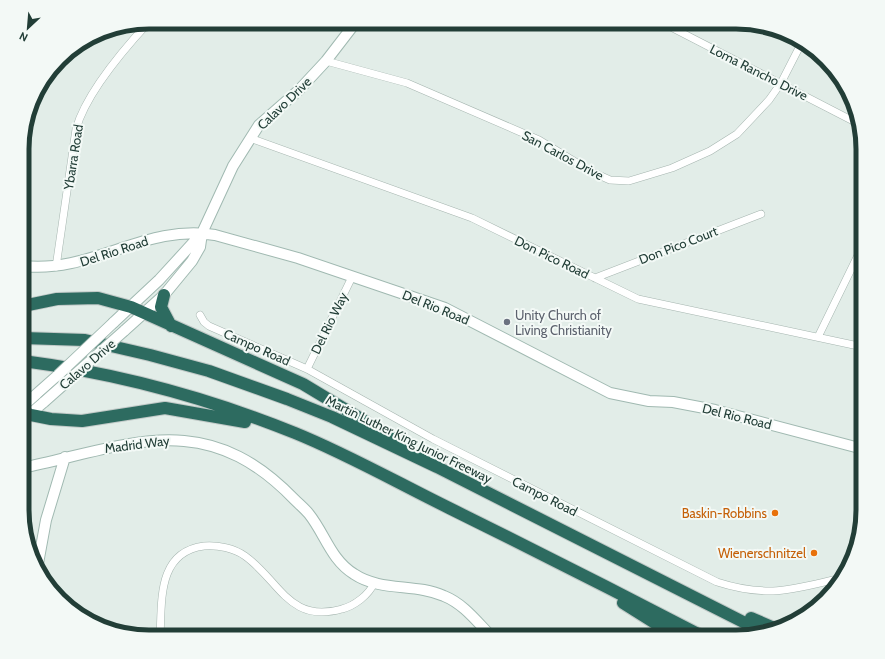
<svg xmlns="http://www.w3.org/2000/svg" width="885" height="659" viewBox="0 0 885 659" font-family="Cabin,sans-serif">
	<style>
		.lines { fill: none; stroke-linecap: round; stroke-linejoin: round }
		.street-casing { stroke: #a5b5af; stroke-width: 8 }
		.secondary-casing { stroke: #a0b9b1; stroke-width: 12 }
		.highway-casing { stroke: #c1c9c7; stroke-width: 14 }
		.street { stroke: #fff; stroke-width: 7 }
		.secondary { stroke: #fff; stroke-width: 10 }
		.highway { stroke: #2d6b60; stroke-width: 12 }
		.secondary-bridge-casing { stroke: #a0b9b1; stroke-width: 12; stroke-linecap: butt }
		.secondary-bridge { stroke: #fff; stroke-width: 10 }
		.worship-dot { fill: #6b7280; stroke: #f3f9f6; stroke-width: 1.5 }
		.food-dot { fill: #e8710a; stroke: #f3f9f6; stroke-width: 1.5 }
		.labels { text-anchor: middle; stroke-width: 4; stroke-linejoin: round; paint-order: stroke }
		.street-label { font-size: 13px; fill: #223e37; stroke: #f3f9f6 }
		.worship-label { font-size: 13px; fill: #5b616d; stroke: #f3f9f6; text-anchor: start }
		.food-label { font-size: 13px; fill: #c56008; stroke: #f3f9f6; text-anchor: end }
		.rim { fill: none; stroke: #223e37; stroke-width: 5 }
	</style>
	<rect width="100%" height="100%" fill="#e2ede8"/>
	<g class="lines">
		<defs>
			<path id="street" d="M661,22L857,123
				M326,61L407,83L539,140L592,172L610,180L629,181L672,168L710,151L737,134L769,100L781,83L802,42
				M250,138L472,218L638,299L863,347
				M56,267L76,129C86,94 124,49 149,22
				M595,278L761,214
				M200,315L204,322L209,326L307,369L433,439L717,582C767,598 793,590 841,578
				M818,337L863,245
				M307,369L352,277
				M160,637C162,601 157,552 204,546C218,545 234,548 245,556C280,581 289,624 342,609C354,606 369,595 374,583"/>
			<path id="secondary" d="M23,266C92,274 146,223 215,235L298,258L445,308L610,393L649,401L673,402L715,410L863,449
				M113,323L159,280L202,233
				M124,331L164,295L192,261L200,247L202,233L233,166L259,125L299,90L326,61L356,22
				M23,406L58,375
				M23,420L44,402
				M22,468C130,445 205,407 294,499C299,504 305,509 309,514C325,534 331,560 354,574C381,592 415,583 444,596C464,604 477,622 492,637
				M859,532L863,494
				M37,569L46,520L65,457"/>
			<path id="highway" d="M164,295L161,307L171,326
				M23,306L57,299L98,298L131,307L303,384L401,443
				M23,338L85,340L150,355L209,371L287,399L332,417L437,467L761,631
				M23,361C116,373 208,398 295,433C347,454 398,483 449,508C534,550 619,593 704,637
				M23,411L31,415L51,419L82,421L165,408L245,422
				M623,603L677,637
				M751,618L774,628"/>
		</defs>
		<use href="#street" class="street-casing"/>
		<use href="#secondary" class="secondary-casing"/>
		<use href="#highway" class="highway-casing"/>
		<use href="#street" class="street"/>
		<use href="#secondary" class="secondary"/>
		<use href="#highway" class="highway"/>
		<defs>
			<path id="secondary-bridge" d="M58,375L113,323
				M44,402L124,331"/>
		</defs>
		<use href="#secondary-bridge" class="secondary-bridge-casing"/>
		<use href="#secondary-bridge" class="secondary-bridge"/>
	</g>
	<circle class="worship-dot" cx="507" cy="322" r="4"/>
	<g class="food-dot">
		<circle cx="775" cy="513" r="4"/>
		<circle cx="814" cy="553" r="4"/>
	</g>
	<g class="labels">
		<g class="street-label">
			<text transform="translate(759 72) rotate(27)" y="5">Loma Rancho Drive</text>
			<text transform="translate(284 103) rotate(-44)" y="5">Calavo Drive</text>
			<text transform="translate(563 155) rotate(28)" y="5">San Carlos Drive</text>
			<text transform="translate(73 157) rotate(-81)" y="5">Ybarra Road</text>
			<text transform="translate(678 245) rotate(-21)" y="5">Don Pico Court</text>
			<text transform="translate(114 251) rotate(-18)" y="5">Del Rio Road</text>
			<text transform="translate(552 257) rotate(26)" y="5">Don Pico Road</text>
			<text transform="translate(436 307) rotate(22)" y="5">Del Rio Road</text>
			<text transform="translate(329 323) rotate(-64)" y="5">Del Rio Way</text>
			<text transform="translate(257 347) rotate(24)" y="5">Campo Road</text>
			<text transform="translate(87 364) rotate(-41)" y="5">Calavo Drive</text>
			<text transform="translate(737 416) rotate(14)" y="5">Del Rio Road</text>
			<text transform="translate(409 439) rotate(26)" y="5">Martin Luther King Junior Freeway</text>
			<text transform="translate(137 444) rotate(-7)" y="5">Madrid Way</text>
			<text transform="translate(545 496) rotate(27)" y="5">Campo Road</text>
		</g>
		<g class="worship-label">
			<text x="515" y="320">Unity Church of<tspan x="515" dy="15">Living Christianity</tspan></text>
		</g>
		<g class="food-label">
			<text x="767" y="518">Baskin-Robbins</text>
			<text x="806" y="558">Wienerschnitzel</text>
		</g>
	</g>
	<path d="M0 0H885V659H0ZM149 29H736A120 120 0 0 1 856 149V510A120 120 0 0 1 736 630H149A120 120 0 0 1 29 510V149A120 120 0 0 1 149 29Z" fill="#f3f9f6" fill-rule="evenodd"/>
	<path class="rim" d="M149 29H736A120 120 0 0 1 856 149V510A120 120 0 0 1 736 630H149A120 120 0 0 1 29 510V149A120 120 0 0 1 149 29Z"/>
	<g transform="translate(28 28) rotate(206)" stroke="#f3f9f6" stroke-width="3" paint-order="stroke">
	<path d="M0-3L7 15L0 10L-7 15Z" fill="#223e37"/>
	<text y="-6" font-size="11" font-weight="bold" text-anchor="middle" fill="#223e37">N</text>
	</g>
</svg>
